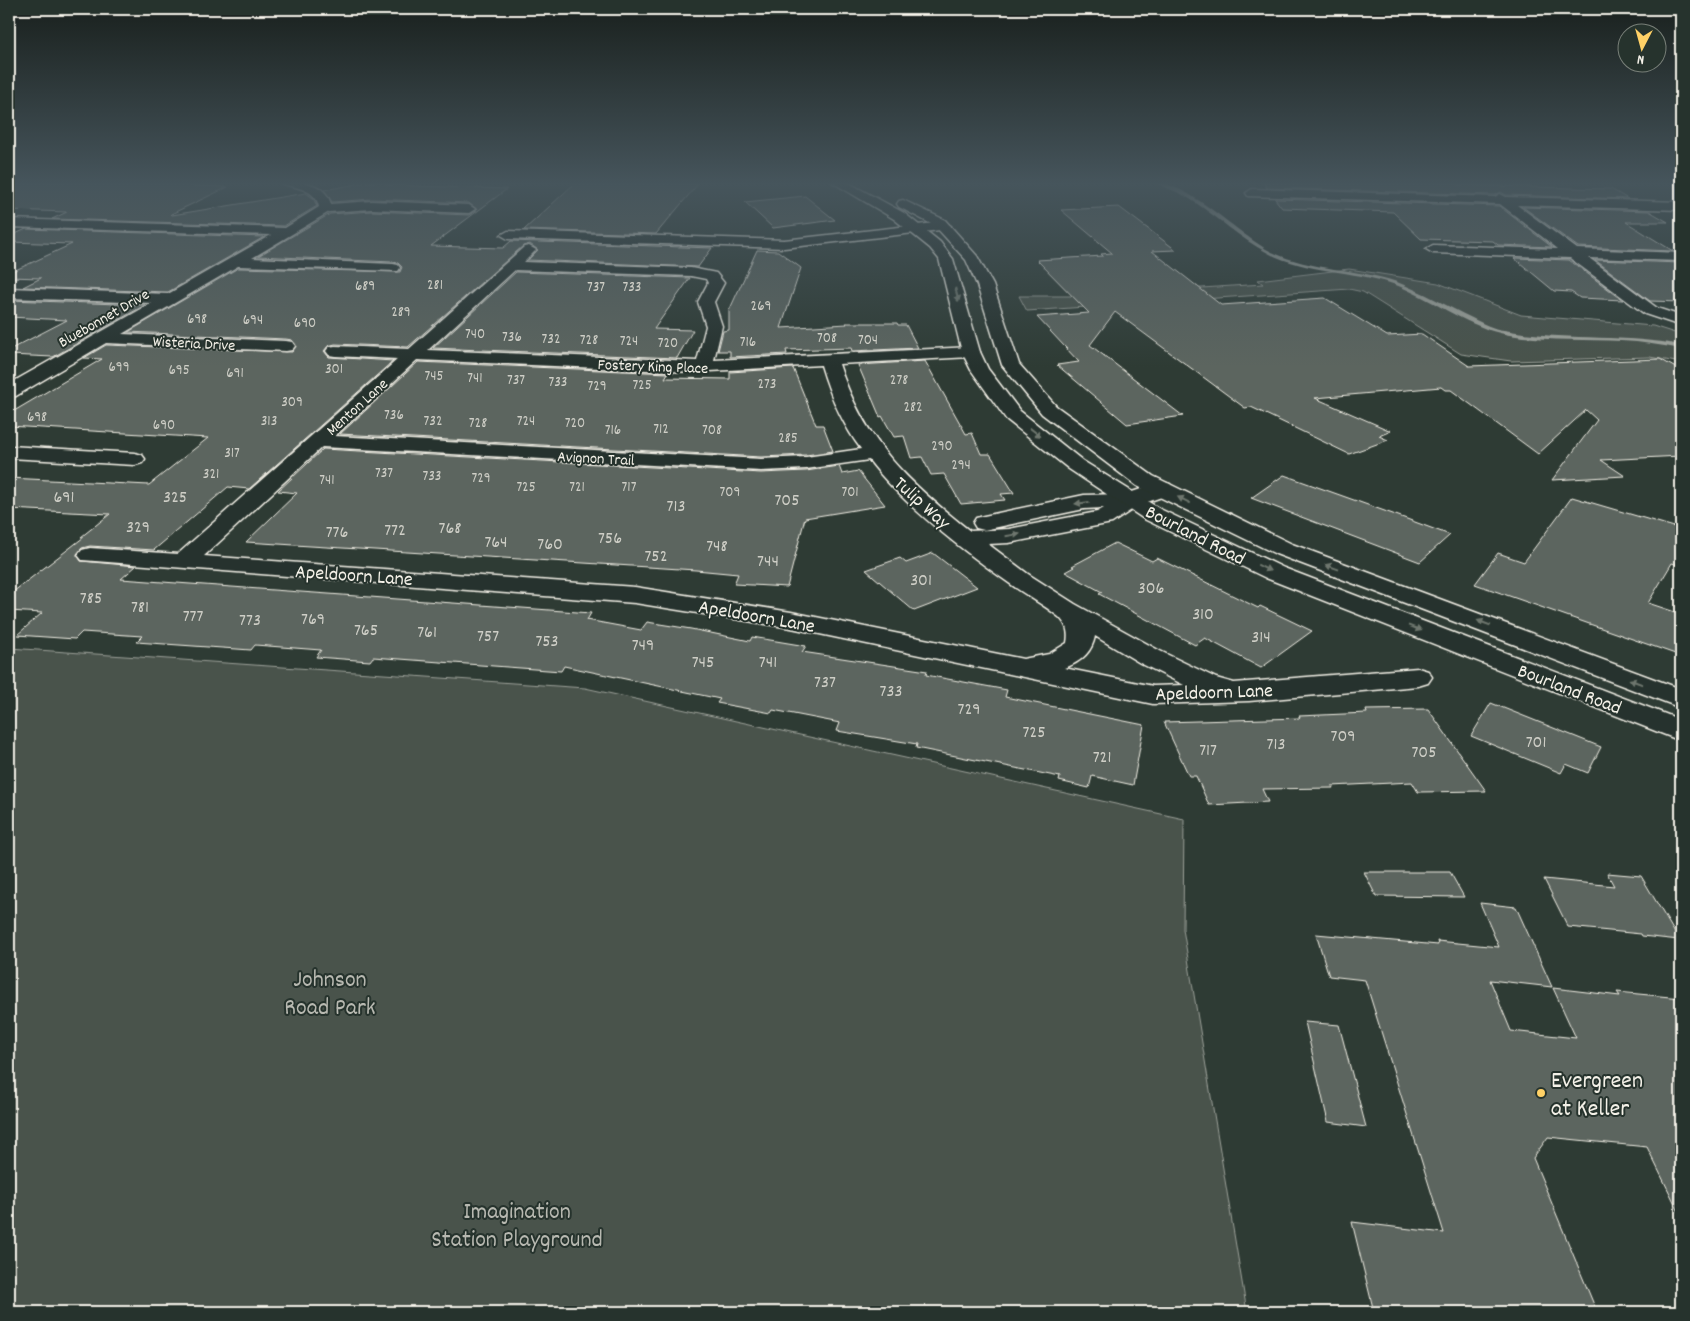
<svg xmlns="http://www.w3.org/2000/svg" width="1690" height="1321" viewBox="0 0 1690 1321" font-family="Dekko,sans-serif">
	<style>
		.green { fill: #48524c; stroke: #9ea29a }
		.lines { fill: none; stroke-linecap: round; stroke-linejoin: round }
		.stream { fill: #a4a8a0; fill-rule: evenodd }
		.building { fill: #5c655e; stroke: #f4f1e8 }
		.street-casing { stroke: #f4f1e8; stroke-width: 3 }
		.secondary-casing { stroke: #f4f1e8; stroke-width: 3 }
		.street { fill: #26332d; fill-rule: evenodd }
		.secondary { fill: #26332d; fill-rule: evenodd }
		.oneway { fill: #6e766e }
		.poi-dot { fill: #ffd166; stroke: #26332d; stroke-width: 2 }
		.labels { text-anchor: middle; stroke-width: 4; stroke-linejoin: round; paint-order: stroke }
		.far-number-label { font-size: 15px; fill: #cecec6 }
		.far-street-label { font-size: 16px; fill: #f4f1e8; stroke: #26332d }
		.number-label { font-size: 18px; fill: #cecec6 }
		.street-label { font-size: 20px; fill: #f4f1e8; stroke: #26332d }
		.near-park-label { font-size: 24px; fill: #b8b9b1; stroke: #26332d }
		.near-poi-label { font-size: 24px; fill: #f4f1e8; stroke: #26332d; text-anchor: start }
	</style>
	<rect width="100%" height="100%" fill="#2e3b34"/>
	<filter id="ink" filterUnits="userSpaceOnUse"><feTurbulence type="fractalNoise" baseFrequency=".02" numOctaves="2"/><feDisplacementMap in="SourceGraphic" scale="10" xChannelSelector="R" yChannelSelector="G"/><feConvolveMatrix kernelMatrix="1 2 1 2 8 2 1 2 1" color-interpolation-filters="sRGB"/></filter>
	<g filter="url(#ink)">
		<path class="green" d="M1349,269L1438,283L1521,315L1653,326L1681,335V363L1650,357L1511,361L1461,354L1363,292L1349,289L1027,311L1019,296H1079L1263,284L1258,280Z
			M9,648L585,688L1184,819L1183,929L1247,1312H9Z"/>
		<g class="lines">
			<path class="stream" d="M1152,182C1190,182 1238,235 1272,252C1312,271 1356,268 1397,282C1423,292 1447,306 1472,318C1482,323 1493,329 1504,330C1562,341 1622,334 1681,345V349C1661,345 1642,342 1621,341C1581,339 1539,342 1500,333C1465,325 1429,297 1393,284C1352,270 1307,273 1268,253C1240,239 1217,216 1190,199C1178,191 1165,188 1152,182Z"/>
		</g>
		<path class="building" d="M9,182H198L190,186L228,187L171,214L172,215L306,193L313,198L317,206L284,226L52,219L67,212L9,210Z
			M368,182H383L388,185L507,189L431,246L503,248L511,241L712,248L698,267L528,260L538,250L530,244L523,246L408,347L335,344L328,346L324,351L329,357L393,361L249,489L228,487L154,550L90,546L82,548L77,554L81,561L136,566L121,579L591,613L587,620L641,630L647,622L691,629L750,641L752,637L806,646L802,652L927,671L926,675L1007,690L1005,697L1144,725L1133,785L1092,776L1089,788L1059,781L1060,777L916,748L917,744L837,731L840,723L773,710L771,713L717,703L720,699L564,666L561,671L373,657L370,661L316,657L321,650L255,645L251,650L136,642L142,636L82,632L75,639L17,635L42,613L9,611V595L84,537H81L110,514L9,509V478L149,485L208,438L9,426V414L102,359L84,358L106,345L292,352L296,345L292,340L286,339L128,332L238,268L400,272L402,267L398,263L393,262L258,256L330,214L372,211L469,215L477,210L469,203L372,199L332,202L324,190Z
			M576,182H641L698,184L656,234L524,230Z
			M1263,182H1438L1455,183L1458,185L1611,189L1628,199L1506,195L1501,192L1495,195L1267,188Z
			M805,196L835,220L773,228L745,202Z
			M1275,199L1499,206L1552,247L1498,245L1493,241L1421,239L1393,212L1282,208Z
			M1119,207L1176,250L1152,251L1221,305L1325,298L1387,336L1422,334L1469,366L1660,359L1681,371V456L1601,460L1625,476L1552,480L1597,420L1586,410L1538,454L1451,390H1445L1441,387L1315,398L1391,431L1379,436L1388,440L1349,454L1251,407L1245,408L1115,312L1090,345L1183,416L1127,424L1057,365L1079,362L1037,317L1089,313L1037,260L1103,256L1101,254L1112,253L1061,210Z
			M1523,207L1649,211L1668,222H1626L1673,251L1578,247Z
			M26,229L264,237L168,292L23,287L41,278L9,277V273L72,244L9,242V237Z
			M757,250L778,251L801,268L781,328L847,324L846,323H897L898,325H906L918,348L852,351L851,348L786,350L787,354L730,357V351H718L723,331L729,330V311Z
			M1514,258L1569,260L1623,300L1580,298L1571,292L1554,291Z
			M1595,260L1681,263V302L1650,301Z
			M516,272L690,278L654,329L693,330L677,358L433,348Z
			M9,300L145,305L53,357L9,355V350L67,320L9,317Z
			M925,361L966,434L972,433L981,454H990L1014,493L1001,494L1005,500L961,504L944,474L931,475L922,457L911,458L904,436L894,437L882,416L880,417L858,365Z
			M418,362L668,373L665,378L730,379V372L793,368L816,425H823L833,451L806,455L761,457L340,434Z
			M323,449L761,473L806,471L839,466L842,474L858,471L885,505L805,518L787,587L734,584L738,574L696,570L246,542L297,493L278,491Z
			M1284,475L1404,518L1450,535L1420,562L1251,498Z
			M1572,497L1681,529V566L1672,563L1648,603L1681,614V656L1475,584L1498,553L1524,562Z
			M1115,543L1152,561L1157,558L1258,608L1260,606L1312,631L1261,668L1205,638L1195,645L1099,594L1102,592L1065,572L1074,567L1072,566Z
			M933,553L977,587L914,611L866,570L900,558L906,563Z
			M1491,703L1601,747L1588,773L1566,764L1561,773L1471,736Z
			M1428,709L1486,791L1418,792L1412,782L1332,786L1333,788L1262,789L1268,802L1209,805L1196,776H1189L1164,722L1300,718L1299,716L1367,713L1366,710Z
			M1364,872H1450L1464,897L1376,896Z
			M1607,873L1641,876L1679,940L1642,936L1641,934L1568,927L1544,879L1614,886Z
			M1480,903L1516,907L1552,987L1490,980L1511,1031L1576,1038L1553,988L1620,996L1617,992L1681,998V1216L1647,1147L1548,1137L1533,1158L1597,1312H1374L1352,1222L1444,1233L1365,980L1329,976L1316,934L1438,945L1437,941L1499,947Z
			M1305,1022L1339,1025L1366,1127L1328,1122Z"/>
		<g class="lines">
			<defs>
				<path id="street" d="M281,182C301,182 324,181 331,204L372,201L469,205L475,209L469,213L372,209L329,212L252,258L393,264L398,265L400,268L398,271L238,266L122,334L286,341L292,342L295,346L292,350L286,351L106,343L16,396L9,398V384L152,303L9,298V288L168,294L271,235L9,227V219L285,228L319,207C316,189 297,188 283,184Z
					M1252,189L1495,197L1500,194L1506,197L1681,202V210L1517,205L1577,249L1681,253V261L1589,258L1657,308L1681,316V326L1645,314L1570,258L1433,253L1426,249L1433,245L1558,249L1500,204L1248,196L1246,193Z
					M944,222L951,226L949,229L784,248L508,239L501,235L508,231L784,240Z
					M529,246L536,250L524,262L691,268L716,273L724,283L714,302L722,326L714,360L971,347L977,348L980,352L977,356L971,357L839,364C864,442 908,482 970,531L1009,529L1097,512L1104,508L1084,509L984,530L976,528L973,523L976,518L984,516L1084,495L1126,494L1162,482L1170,484L1173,489L1170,494L1139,505L1112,523L1009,543L988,544L1028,574L1075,604L1160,651L1216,678L1234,683L1418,668L1428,671L1432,677L1428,683L1418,686L1249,701L1153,704L791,628L635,603L82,560L78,555L82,550L90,548L178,554L398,359L335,356L329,355L326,351L329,347L335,346L409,349L524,247ZM515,270L691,276L706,279L708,283L698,302L706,326L697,361L428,350ZM417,360L692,372L821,365C830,395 842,424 861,449L806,457L761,459L335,436ZM322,447L761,471L806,469L869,460C903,505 962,550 1009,583C1025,595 1043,604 1059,617C1067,625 1069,632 1067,643L1049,654L1023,659L791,612L635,587L204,556ZM1095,636L1140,663L1184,685L1153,686L1064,668C1079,663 1092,653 1095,636Z
					M9,446L135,453L142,455L145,459L142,463L135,465L9,458Z"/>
				<path id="secondary" d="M832,182H847L904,213L940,242L953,259L980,352L988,369L1020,411L1083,461L1160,509L1284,568L1681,720V741L1266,578L1144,519L1069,469L1006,419L971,370L962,352L939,259L930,248L894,219Z
					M903,200L945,220L977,256L993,285L1019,364L1056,406L1153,476L1292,544L1681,689V708L1276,554L1137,486L1042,414L1002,365L977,285L966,260L935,226L899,207L897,204L899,201Z"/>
			</defs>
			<use href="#street" class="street-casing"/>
			<use href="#secondary" class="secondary-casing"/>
			<use href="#street" class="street"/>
			<use href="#secondary" class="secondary"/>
		</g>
		<defs><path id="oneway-solid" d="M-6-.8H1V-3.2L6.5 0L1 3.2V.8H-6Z" transform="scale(1.25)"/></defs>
		<g class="oneway">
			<use href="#oneway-solid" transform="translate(957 295) rotate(76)"/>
			<use href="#oneway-solid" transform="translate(1035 432) rotate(38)"/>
			<use href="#oneway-solid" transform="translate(1184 500) rotate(-154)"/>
			<use href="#oneway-solid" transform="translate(1082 503) rotate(173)"/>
			<use href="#oneway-solid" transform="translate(1013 535) rotate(-9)"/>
			<use href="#oneway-solid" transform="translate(1332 567) rotate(-160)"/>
			<use href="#oneway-solid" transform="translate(1264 568) rotate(26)"/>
			<use href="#oneway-solid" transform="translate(1484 623) rotate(-159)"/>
			<use href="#oneway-solid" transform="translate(1415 628) rotate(21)"/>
			<use href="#oneway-solid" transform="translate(1636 682) rotate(-159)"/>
		</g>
	</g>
	<linearGradient id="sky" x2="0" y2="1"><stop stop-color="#19201d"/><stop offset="0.5" stop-color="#46555c"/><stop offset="1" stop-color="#46555c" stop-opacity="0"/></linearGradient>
	<rect width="1690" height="367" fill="url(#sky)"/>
	<circle class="poi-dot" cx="1541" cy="1093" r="5"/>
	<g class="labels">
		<g class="far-number-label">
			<text x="435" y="289">281</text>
			<text x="365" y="290">689</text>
			<text x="596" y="291">737</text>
			<text x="632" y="291">733</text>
			<text x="761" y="310">269</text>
			<text x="401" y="316">289</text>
			<text x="197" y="323">698</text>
			<text x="253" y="324">694</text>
			<text x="305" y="327">690</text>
			<text x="475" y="338">740</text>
			<text x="512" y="341">736</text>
			<text x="827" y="342">708</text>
			<text x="551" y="343">732</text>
			<text x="589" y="344">728</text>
			<text x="868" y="344">704</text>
			<text x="629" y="345">724</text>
			<text x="748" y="346">716</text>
			<text x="668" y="347">720</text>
			<text x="119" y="371">699</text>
			<text x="334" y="373">301</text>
			<text x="179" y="374">695</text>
			<text x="235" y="377">691</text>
			<text x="434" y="380">745</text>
			<text x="475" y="382">741</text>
			<text x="516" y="384">737</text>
			<text x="899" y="384">278</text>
			<text x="558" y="386">733</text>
			<text x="767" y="388">273</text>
			<text x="642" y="389">725</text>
			<text x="597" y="390">729</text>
			<text x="292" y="406">309</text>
			<text x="913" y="411">282</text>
			<text x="394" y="419">736</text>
			<text x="37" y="421">698</text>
			<text x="269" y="425">313</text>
			<text x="433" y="425">732</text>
			<text x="526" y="425">724</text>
			<text x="478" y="427">728</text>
			<text x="575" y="427">720</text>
			<text x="164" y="429">690</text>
			<text x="661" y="433">712</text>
			<text x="613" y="434">716</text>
			<text x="712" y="434">708</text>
			<text x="788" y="442">285</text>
			<text x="942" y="450">290</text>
			<text x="232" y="457">317</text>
			<text x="961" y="469">294</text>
			<text x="384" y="477">737</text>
			<text x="211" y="478">321</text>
			<text x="432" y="480">733</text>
			<text x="481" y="482">729</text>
			<text x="327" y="484">741</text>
			<text x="526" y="491">725</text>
			<text x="577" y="491">721</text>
			<text x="629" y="491">717</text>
			<text x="730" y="496">709</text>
			<text x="850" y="496">701</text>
		</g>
		<g class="far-street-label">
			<text transform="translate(103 317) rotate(-30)" y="6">Bluebonnet Drive</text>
			<text transform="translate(194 342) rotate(3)" y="6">Wisteria Drive</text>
			<text transform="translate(653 365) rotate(2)" y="6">Fostery King Place</text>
			<text transform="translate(356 406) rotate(-42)" y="6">Menton Lane</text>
			<text transform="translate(596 457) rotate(3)" y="6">Avignon Trail</text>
		</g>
		<g class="number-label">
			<text x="64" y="502">691</text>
			<text x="175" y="502">325</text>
			<text x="787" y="505">705</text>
			<text x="676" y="511">713</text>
			<text x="138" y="532">329</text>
			<text x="450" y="533">768</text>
			<text x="395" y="535">772</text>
			<text x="337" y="537">776</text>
			<text x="610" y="543">756</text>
			<text x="496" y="547">764</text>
			<text x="550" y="549">760</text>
			<text x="717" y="551">748</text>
			<text x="656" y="561">752</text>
			<text x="768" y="566">744</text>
			<text x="921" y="585">301</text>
			<text x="1151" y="593">306</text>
			<text x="91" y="603">785</text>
			<text x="140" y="612">781</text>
			<text x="1203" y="619">310</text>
			<text x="193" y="621">777</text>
			<text x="313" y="624">769</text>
			<text x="250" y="625">773</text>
			<text x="366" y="635">765</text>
			<text x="427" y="637">761</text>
			<text x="488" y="641">757</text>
			<text x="1261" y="642">314</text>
			<text x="547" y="646">753</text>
			<text x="643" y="650">749</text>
			<text x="703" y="667">745</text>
			<text x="768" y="667">741</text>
			<text x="825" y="687">737</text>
			<text x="891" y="696">733</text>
			<text x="969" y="714">729</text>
			<text x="1034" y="737">725</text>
			<text x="1343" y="741">709</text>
			<text x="1536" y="747">701</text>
			<text x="1276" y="749">713</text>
			<text x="1208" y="755">717</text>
			<text x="1424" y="757">705</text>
			<text x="1102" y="762">721</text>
		</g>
		<g class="street-label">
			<text transform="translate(923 502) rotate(42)" y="7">Tulip Way</text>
			<text transform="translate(1196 534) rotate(27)" y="7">Bourland Road</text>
			<text transform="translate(354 574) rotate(4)" y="7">Apeldoorn Lane</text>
			<text transform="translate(757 615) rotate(10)" y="7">Apeldoorn Lane</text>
			<text transform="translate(1570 688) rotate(21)" y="7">Bourland Road</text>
			<text transform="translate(1214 691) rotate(-2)" y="7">Apeldoorn Lane</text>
		</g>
		<g class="near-park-label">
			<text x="330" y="986">Johnson<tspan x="330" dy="28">Road Park</tspan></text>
			<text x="517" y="1218">Imagination<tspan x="517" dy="28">Station Playground</tspan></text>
		</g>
		<g class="near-poi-label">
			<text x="1551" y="1087">Evergreen<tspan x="1551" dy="28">at Keller</tspan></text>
		</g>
	</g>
	<rect width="1690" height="1321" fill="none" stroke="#26332d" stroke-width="30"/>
	<rect x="15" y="15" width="1660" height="1291" fill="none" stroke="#f4f1e8" stroke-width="2" filter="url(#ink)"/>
	<g transform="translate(1642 48) rotate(186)"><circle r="24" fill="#26332d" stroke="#787f78"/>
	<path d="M0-4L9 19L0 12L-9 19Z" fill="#ffd166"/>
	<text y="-8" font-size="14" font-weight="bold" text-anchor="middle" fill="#f4f1e8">N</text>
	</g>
</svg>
